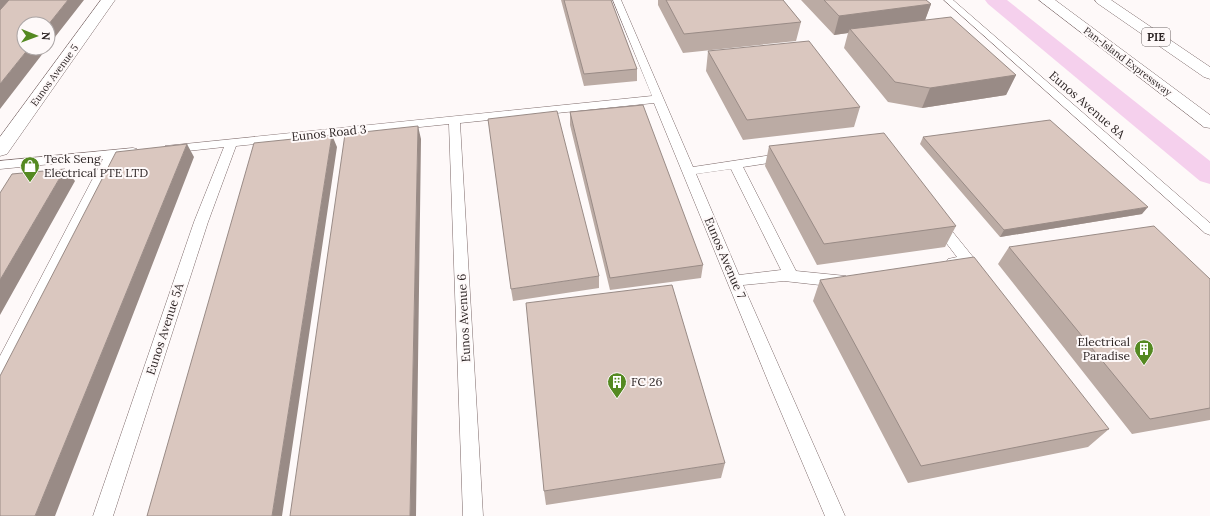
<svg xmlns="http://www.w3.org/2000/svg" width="1210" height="516" viewBox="0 0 1210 516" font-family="Lora,serif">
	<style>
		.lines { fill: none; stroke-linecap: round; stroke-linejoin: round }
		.canal { fill: #f5d0ed; fill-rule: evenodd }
		.service-casing { stroke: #7d6a6a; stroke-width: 1 }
		.minor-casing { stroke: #7d6a6a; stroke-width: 1 }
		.motorway-casing { stroke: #7d6a6a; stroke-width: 1 }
		.service { fill: #fff; fill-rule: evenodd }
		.minor { fill: #fff; fill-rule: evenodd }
		.motorway { fill: #fff; fill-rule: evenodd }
		.wall { fill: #bbaba4 }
		.shaded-wall { fill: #998b86 }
		.building { fill: #dac7bf; stroke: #998b86 }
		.labels { text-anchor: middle; stroke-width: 4; stroke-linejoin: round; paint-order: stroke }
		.far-street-label { font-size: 10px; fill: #2e2626; stroke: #fef9f9 }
		.shield { fill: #fef9f9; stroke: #6c6565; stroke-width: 1 }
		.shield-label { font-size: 11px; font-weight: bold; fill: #2e2626 }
		.street-label { font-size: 12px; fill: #2e2626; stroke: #fef9f9 }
		.poi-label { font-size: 12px; fill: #2e2626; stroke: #fef9f9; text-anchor: start }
	</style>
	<rect width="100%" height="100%" fill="#fef9f9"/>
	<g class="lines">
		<path class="canal" d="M985,0H1007L1210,161V184L1200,181L988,4Z"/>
		<defs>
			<path id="service" d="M613,0H621L693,167L785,153L789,154L791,157L789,160L743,167L796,271L846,276L848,280L846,284L829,286L784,281L743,285L845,516H825L770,386L654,103L460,123L483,516H463L449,124L236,146L208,222L113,516H93L194,222L224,147L169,153L165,152L163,149L165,146L652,96ZM731,169L781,270L739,275L696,174Z
				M944,0H953L1210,223V235L1205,233Z
				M133,148L137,149L139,152L137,155L115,157L6,377L0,379V356L103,159L0,169V161Z
				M938,218L943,220L973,257L975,261L973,265L953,268L948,267L946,263L948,259L957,257L931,223L933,220Z"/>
			<path id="minor" d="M101,0H115L7,154L0,156V137Z"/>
			<path id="motorway" d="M1039,0H1055L1210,115V128L1204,127Z
				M1095,0H1111L1210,67V79L1204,77L1097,3Z"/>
		</defs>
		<use href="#service" class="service-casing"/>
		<use href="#minor" class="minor-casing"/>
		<use href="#motorway" class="motorway-casing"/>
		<use href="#service" class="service"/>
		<use href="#minor" class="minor"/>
		<use href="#motorway" class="motorway"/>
	</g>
	<path class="wall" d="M561,0H611L637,69V81L584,86Z
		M658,0H783L801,22L796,41L683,53L658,5Z
		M801,0H926L931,4L925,20L1016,75L1006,95L922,108L888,102L844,48L848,33L834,35Z
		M708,51L860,107L854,127L743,140L706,71Z
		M570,112L703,265L701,278L610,290L570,125Z
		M923,137L1142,214L1000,237L920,144Z
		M769,146L956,226L945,247L817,265L765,166Z
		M1009,247L1210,279V420L1132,434L998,264Z
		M599,276V288L513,301L511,289Z
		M820,280L1109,429L1088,447L908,483L813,301Z
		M725,463L721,478L546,505L544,491Z"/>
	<path class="shaded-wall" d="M0,0H18L0,20Z
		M68,0H84L48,46V25Z
		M931,4L924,23L850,29L848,33L834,35L839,16Z
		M29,48H47L0,109V84Z
		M1016,75L1006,95L922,108L930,88Z
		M418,126L421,139L416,516H410Z
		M332,135L337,147L282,516H272Z
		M187,144L194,157L55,516H35Z
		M65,169L75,181L0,315V280Z
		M1148,207L1142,214L1000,237L1004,230Z"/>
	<path class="building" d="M9,0H68L48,25V24H24V48H29L0,84V10Z
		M564,0H611L637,69L584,74Z
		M666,0H783L801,22L684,34Z
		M824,0H926L931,4L839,16Z
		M951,17L1016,75L930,88L895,82L850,29Z
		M809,41L860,107L747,120L708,51Z
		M643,105L703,265L610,278L570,112Z
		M557,111L599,276L511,289L488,119Z
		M1050,120L1148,207L1004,230L923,137Z
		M418,126L410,516H290L345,134Z
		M884,133L956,226L824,244L769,146Z
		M332,135L272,516H147L254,143Z
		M187,144L35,516H0V376L116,152Z
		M65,169L0,280V193L12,174Z
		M1154,226L1210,279V408L1150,419L1009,247Z
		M974,257L1109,429L921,466L820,280Z
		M672,285L725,463L544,491L526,303Z"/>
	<defs>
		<symbol id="shop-pin" viewBox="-11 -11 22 30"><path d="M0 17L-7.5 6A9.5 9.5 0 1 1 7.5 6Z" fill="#548921" stroke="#fef9f9"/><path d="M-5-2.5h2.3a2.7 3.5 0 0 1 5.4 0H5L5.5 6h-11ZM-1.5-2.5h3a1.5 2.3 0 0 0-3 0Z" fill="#fff"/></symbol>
		<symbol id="building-pin" viewBox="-11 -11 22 30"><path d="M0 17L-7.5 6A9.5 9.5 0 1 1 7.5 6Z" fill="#548921" stroke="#fef9f9"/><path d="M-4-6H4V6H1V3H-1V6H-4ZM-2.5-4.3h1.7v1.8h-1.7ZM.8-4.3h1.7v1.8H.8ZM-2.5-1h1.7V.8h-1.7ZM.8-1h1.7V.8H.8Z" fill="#fff"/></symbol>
	</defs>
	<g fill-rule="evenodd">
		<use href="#shop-pin" x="19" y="155" width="22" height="30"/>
		<use href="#building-pin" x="1133" y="338" width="22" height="30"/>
		<use href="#building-pin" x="606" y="371" width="22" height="30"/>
	</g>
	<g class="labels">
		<g class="far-street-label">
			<text transform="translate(1128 61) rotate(37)" y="4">Pan-Island Expressway</text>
			<text transform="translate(54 75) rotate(-54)" y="4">Eunos Avenue 5</text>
		</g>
		<rect class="shield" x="1142" y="28" width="28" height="18" rx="3"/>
		<g class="shield-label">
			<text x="1156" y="41">PIE</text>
		</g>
		<g class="street-label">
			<text transform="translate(1087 105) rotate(41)" y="4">Eunos Avenue 8A</text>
			<text transform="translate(329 133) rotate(-6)" y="4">Eunos Road 3</text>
			<text transform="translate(725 258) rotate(67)" y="4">Eunos Avenue 7</text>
			<text transform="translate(464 318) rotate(-93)" y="4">Eunos Avenue 6</text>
			<text transform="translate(165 329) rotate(-72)" y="4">Eunos Avenue 5A</text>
		</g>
		<g class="poi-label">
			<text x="44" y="163">Teck Seng<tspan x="44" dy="14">Electrical PTE LTD</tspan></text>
			<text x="1130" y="346" text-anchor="end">Electrical<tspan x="1130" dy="14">Paradise</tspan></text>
			<text x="631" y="386">FC 26</text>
		</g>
	</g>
	<g transform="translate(36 36) rotate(91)"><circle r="19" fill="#fef9f9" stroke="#aba5a5"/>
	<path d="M0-3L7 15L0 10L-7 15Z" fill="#548921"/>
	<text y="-6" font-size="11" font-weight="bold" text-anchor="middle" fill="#2e2626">N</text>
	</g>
</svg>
